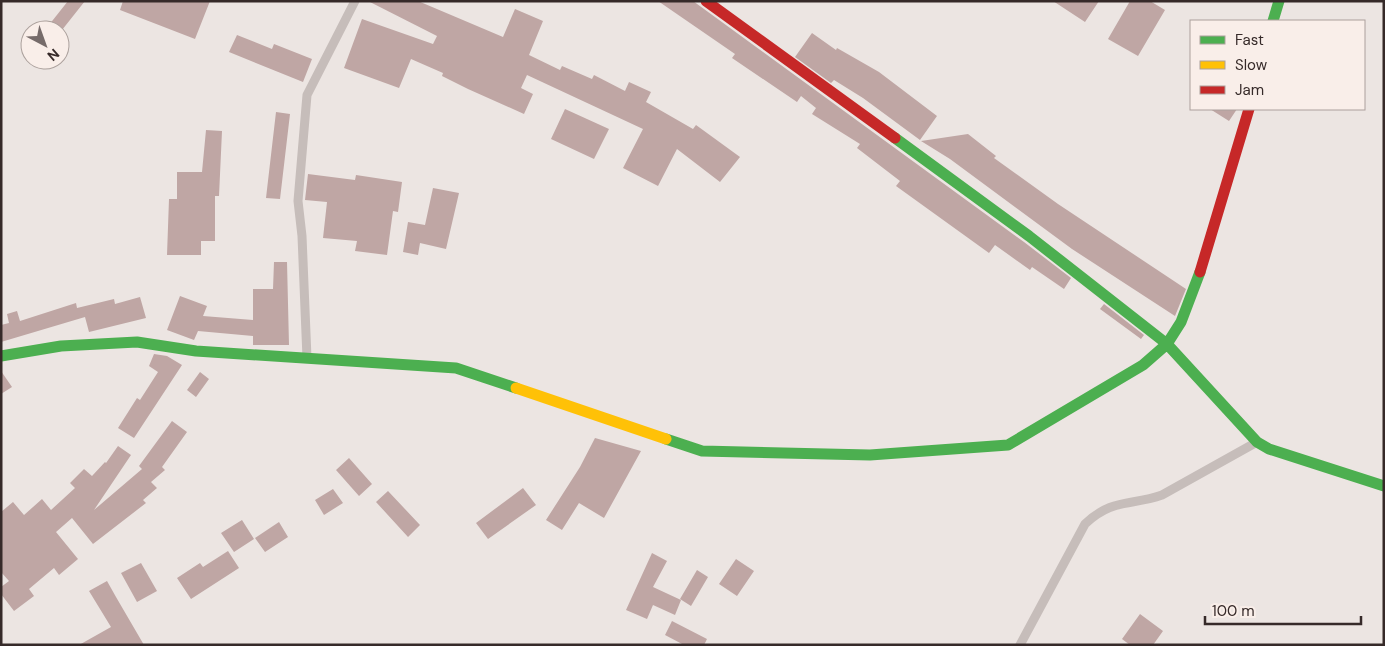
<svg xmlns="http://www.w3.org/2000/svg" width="1385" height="646" viewBox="0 0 1385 646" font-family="'DM Sans',sans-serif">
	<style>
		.building { fill: #bfa6a4 }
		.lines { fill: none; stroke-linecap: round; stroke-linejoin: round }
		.street { stroke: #c6bdba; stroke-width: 9 }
		.fast { stroke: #4caf50; stroke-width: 11 }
		.slow { stroke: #ffc107; stroke-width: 11 }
		.jam { stroke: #c62828; stroke-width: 11 }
	</style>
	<rect width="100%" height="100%" fill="#ece5e2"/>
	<path class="building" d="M68,1H85L62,30H45Z
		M123,1H210L195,39L120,10Z
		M368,1H418L503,37L515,9L543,21L529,55L560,70L562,66L592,79L594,75L625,91L629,82L651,92L646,102L693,129L696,125L740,157L720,182L677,149L658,186L623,168L643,129L527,75L521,88L533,94L524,114L468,89L442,76L443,73L411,59L399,88L344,68L362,19L433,44L437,36Z
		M658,1H693L1024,242L1071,278L1064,289L1032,267L1030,270L995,245L989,253L896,186L900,181L857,148L860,144L812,114L816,108L801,96L797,102L732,58L735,54Z
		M1053,1H1099L1085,22Z
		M1130,1H1150L1165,10L1138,56L1108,39Z
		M812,33L836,50L837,48L879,72L937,116L920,140L863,98L834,80L831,83L795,57Z
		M237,35L272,49L274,44L312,59L303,82L229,52Z
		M565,109L609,129L594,159L551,139Z
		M1210,109H1237L1229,121Z
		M276,112L290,114L280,199L266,198Z
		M206,130L222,131L219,196H215V241H201V255H167L169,199H177V172H202Z
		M968,134L996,156L994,158L1058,204L1186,289L1175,316L1072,249L950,159L921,141Z
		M308,174L355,180L356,175L402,182L398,212L393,211L387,255L355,251L357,241L323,238L327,202L305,200Z
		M433,188L459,193L446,249L420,243L418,255L403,252L408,222L425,225Z
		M274,262H287L289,345H253V336L198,331L194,340L167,330L180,296L207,306L203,316L253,320V289H273Z
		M140,297L146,318L89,332L85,317L1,342V325L9,323L7,314L17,311L20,321L76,303L77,308L114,299L115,304Z
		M1104,304L1144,335L1141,339L1100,309Z
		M154,354L167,356L182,365L134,438L118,428L137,398L140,400L158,372L149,366Z
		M1,371L12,387L1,394Z
		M200,372L209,379L196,397L187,390Z
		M172,421L187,432L162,467L165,470L151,482L157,488L143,500L146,503L93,544L72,518L56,532L78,559L59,575L54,568L29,589L34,596L14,611L1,594V587L9,581L1,572V512L13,502L24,515L42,499L51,510L75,488L70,483L84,469L92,476L105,462L106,463L118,446L131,455L94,510L142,469L139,466Z
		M595,438L641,451L604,518L579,503L562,530L546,520L580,467Z
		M349,458L372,484L359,496L336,470Z
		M523,488L536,505L488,539L476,523Z
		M333,489L343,503L324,515L315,500Z
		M388,491L420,525L408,537L376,502Z
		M242,520L254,539L234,552L221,533Z
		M279,522L288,537L265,552L255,538Z
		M228,551L239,568L191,599L177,578L200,563L203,567Z
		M652,553L667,561L653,587L681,600L675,615L653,605L647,619L626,610Z
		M736,559L754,571L737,596L719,584Z
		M141,563L157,591L137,602L121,573Z
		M697,570L708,577L691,606L680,599Z
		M107,581L116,597L144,645H79L111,627L89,591Z
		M1140,614L1163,631L1153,645H1130L1122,639Z
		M672,621L707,639L704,645H684L665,635Z"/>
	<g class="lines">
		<path class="street" d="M307,358L302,236L298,201L307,95L355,1
			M1020,645L1085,524C1112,498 1131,506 1162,495L1257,442"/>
		<path class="fast" d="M1273,21L1279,1
			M895,138L1029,236L1167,344L1257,442L1269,449L1384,486
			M1,356L61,346L137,342L196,351L456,368L516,388
			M666,439L702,451L870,455L1008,445L1143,365L1167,344L1181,322L1200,272"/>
		<path class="slow" d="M516,388L666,439"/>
		<path class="jam" d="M706,1L895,138
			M1200,272L1249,109"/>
	</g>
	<rect width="1385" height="646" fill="none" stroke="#362a29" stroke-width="5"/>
	<rect x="1190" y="20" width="175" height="90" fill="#f9eee9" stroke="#aba09c"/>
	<rect x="1200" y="36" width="25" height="8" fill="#4caf50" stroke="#aba09c"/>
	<text x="1235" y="45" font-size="15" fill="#362a29">Fast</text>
	<rect x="1200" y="61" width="25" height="8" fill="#ffc107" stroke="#aba09c"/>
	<text x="1235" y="70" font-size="15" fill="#362a29">Slow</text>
	<rect x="1200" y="86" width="25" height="8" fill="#c62828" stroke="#aba09c"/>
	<text x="1235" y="95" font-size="15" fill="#362a29">Jam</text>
	<g transform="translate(45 45) rotate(139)"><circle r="24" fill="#f9eee9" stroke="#aba09c"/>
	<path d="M0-4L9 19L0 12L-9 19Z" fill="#766b6a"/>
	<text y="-8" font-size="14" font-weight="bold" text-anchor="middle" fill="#362a29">N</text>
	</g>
	<path d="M1205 616v8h156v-8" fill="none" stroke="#362a29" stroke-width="2.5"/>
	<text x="1212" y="616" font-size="15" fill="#362a29" stroke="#f9eee9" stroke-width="4" paint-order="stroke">100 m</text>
</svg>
